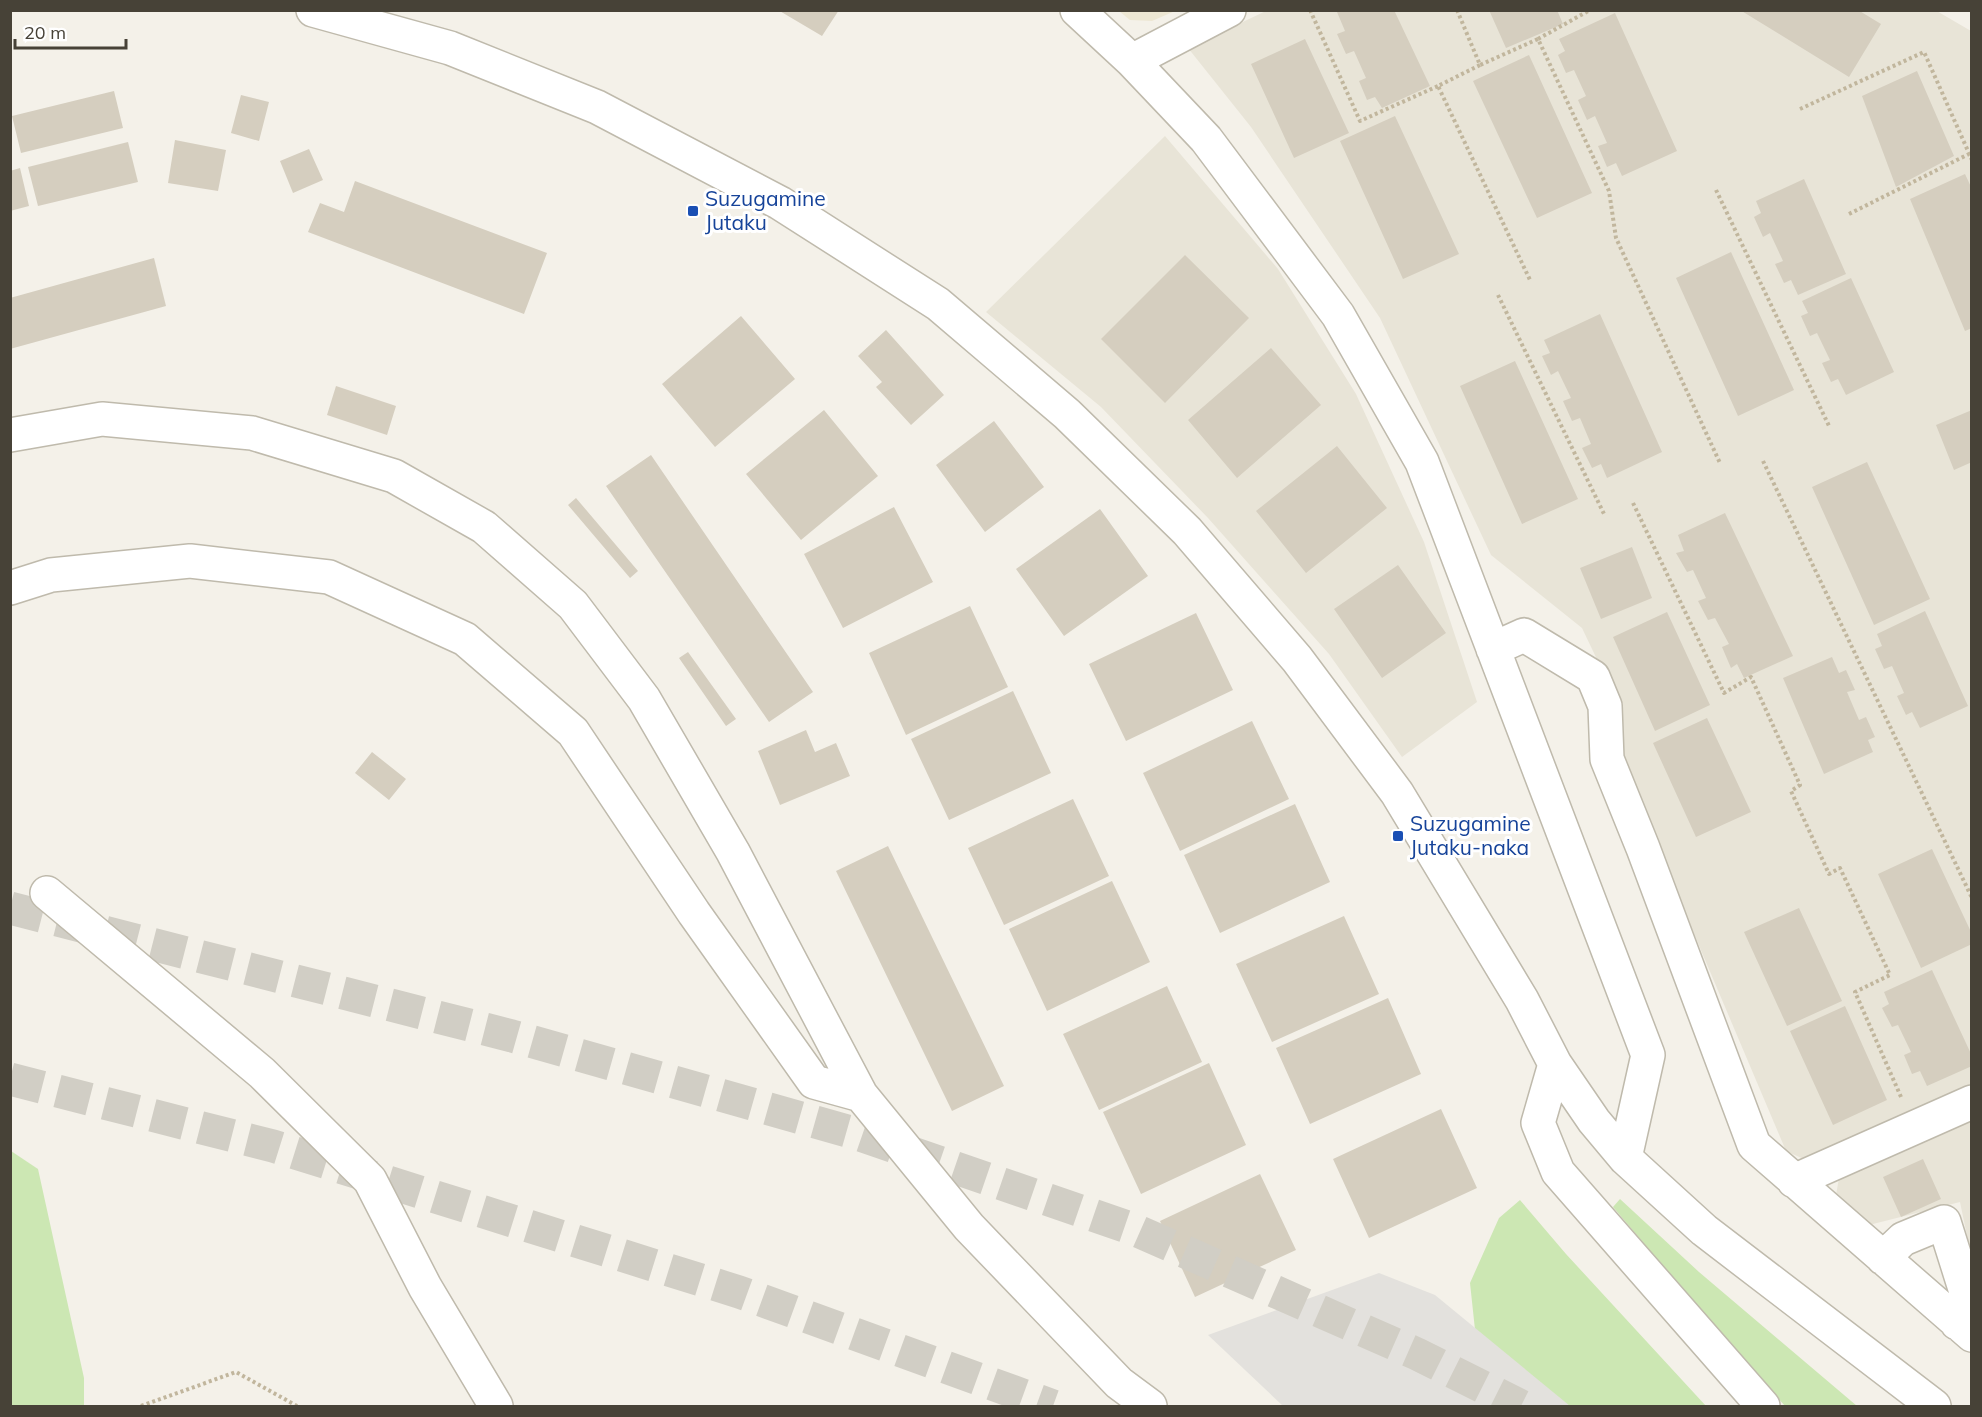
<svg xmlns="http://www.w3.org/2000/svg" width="1982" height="1417" viewBox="0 0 1982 1417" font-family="Mulish,sans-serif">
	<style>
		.residential { fill: #e8e4d7 }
		.education { fill: #ede7d3 }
		.green { fill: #cce7b3 }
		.parking { fill: #e3e1dd }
		.building { fill: #d5cebf }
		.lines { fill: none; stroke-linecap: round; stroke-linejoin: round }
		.highway-tunnel { stroke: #d1cec5; stroke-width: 33; stroke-dasharray: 33 16; stroke-linecap: butt }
		.minor-casing { stroke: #bfbaac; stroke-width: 36 }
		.path { stroke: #c1b69d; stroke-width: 4; stroke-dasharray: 3 3; stroke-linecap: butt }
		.minor { stroke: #fff; stroke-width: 33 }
		.transit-dot { fill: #1a4fb4; stroke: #fff; stroke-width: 2 }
		.labels { text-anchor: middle; stroke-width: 6; stroke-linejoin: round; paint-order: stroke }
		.transit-label { font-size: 21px; fill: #164399; stroke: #fff; text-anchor: start }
	</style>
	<rect width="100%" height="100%" fill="#f4f1e9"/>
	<path class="residential" d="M1268,10H1935L1971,31V1090L1806,1160L1786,1151L1620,759L1613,693L1582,628L1491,555L1380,318L1251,127L1188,48Z
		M1165,136L1278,269L1356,394L1424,542L1477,702L1402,757L1329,654L1208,518L1101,407L986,312Z
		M1971,1121V1255L1960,1202L1869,1225L1835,1201L1839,1178Z"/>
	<path class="education" d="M1119,11H1175L1152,21L1130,20Z"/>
	<path class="green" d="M11,1151L38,1169L84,1378V1406H11Z
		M1620,1199L1699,1272L1857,1406H1785L1728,1343L1613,1207Z
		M1520,1200L1566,1254L1706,1406H1556L1476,1339L1470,1283L1499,1218Z"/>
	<path class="parking" d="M1379,1273L1435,1295L1570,1406H1283L1208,1335Z"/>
	<path class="building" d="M778,10H839L822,36Z
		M1340,10H1394L1430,86L1382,108L1375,97L1367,100L1359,81L1366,78L1354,51L1346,54L1337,34L1345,31L1337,12Z
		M1489,10H1557L1563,24L1506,48Z
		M1740,10H1858L1881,24L1849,77Z
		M1615,13L1677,151L1622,176L1616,163L1607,167L1598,146L1607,143L1595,116L1587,120L1578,100L1586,96L1574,70L1566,73L1558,55L1565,51L1559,39Z
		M1305,39L1349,133L1294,158L1251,64Z
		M1529,55L1592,193L1537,218L1473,81Z
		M1917,71L1954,156L1896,187L1862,96Z
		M114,91L123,128L21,153L12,116Z
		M241,95L269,102L259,141L231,133Z
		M1395,116L1459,254L1403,279L1340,141Z
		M175,140L226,150L218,191L168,183Z
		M128,142L138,182L38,206L28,167Z
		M309,149L323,180L293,193L280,161Z
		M20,168L29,206L10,211V171Z
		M1965,174L1972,189V328L1965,331L1910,199Z
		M1804,179L1846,274L1798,295L1791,280L1784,283L1775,264L1783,261L1770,233L1763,237L1754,217L1761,213L1756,201Z
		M355,181L547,253L524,314L308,232L320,203L344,212Z
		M1731,252L1794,390L1738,416L1676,278Z
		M1185,255L1249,318L1165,403L1101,339Z
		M154,258L166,306L10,349V298Z
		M1851,278L1894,372L1846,395L1838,379L1831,382L1822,363L1830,360L1817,333L1810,336L1801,316L1808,313L1802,301Z
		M1600,314L1662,452L1607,478L1601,464L1592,468L1582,448L1591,444L1580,418L1572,421L1563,401L1571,398L1558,371L1551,375L1542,356L1550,353L1544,340Z
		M741,316L795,379L715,447L662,384Z
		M886,330L944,395L911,425L876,387L882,382L858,356Z
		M1271,348L1321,405L1237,478L1188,420Z
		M1515,361L1578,499L1522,524L1460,386Z
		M336,386L396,406L387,435L327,415Z
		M824,410L878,476L801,540L746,474Z
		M1972,410V462L1954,470L1936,425Z
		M994,421L1044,487L985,532L936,465Z
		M1337,446L1387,508L1306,573L1256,511Z
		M651,455L813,692L769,722L606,486Z
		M1867,462L1930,599L1874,625L1812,487Z
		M576,498L638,571L630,578L568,505Z
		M894,507L933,582L843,628L804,554Z
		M1100,509L1148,576L1064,636L1016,569Z
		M1725,513L1793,656L1744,678L1737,664L1731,668L1722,647L1729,644L1715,618L1708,620L1698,601L1706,598L1693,570L1687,572L1676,553L1684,551L1678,535Z
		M1632,547L1652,598L1601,619L1580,568Z
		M1398,565L1446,633L1382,678L1334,609Z
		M970,606L1008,687L906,735L869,653Z
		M1925,611L1968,706L1920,728L1912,712L1906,715L1897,696L1904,693L1892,666L1884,669L1875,649L1882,646L1877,634Z
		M1667,612L1710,705L1655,731L1613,637Z
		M1196,613L1233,690L1126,741L1089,664Z
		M688,652L736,719L726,726L679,658Z
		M1832,657L1839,673L1846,670L1855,690L1847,692L1859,720L1866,717L1875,737L1868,740L1873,752L1824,774L1783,678Z
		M1013,691L1051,773L949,820L911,739Z
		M1707,718L1751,812L1696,837L1653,743Z
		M1252,721L1289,799L1180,851L1143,773Z
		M806,730L815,752L836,743L850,776L780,805L758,751Z
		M372,752L406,779L389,800L355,773Z
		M1073,799L1109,876L1004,925L968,848Z
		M1295,804L1330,882L1220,933L1184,855Z
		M888,846L1004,1086L952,1111L836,871Z
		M1932,849L1972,934V944L1921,968L1878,874Z
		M1112,881L1150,962L1047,1011L1009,929Z
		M1799,908L1842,1001L1787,1026L1744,932Z
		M1344,916L1379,994L1272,1042L1236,964Z
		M1932,970L1972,1056V1066L1927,1086L1920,1071L1912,1074L1904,1055L1911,1052L1898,1025L1892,1027L1882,1008L1889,1004L1884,992Z
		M1167,986L1202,1062L1099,1110L1063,1034Z
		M1388,998L1421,1074L1310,1124L1276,1048Z
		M1845,1006L1887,1100L1833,1125L1790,1031Z
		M1209,1063L1246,1145L1141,1194L1103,1112Z
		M1441,1109L1477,1188L1369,1238L1333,1159Z
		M1923,1159L1941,1199L1901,1217L1883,1177Z
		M1260,1174L1296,1250L1195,1297L1160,1221Z"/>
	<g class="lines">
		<path class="highway-tunnel" d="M10,908L512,1036L854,1133L1133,1229L1417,1354L1521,1406
			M10,1079L273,1146L739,1292L1053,1406"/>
		<defs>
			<path id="minor" d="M313,10L450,48L597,107L780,203L938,304L1067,414L1187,531L1297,659L1397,793L1522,1000L1555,1064L1594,1121L1625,1158L1704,1230L1934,1406
				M1077,10L1132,61L1206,139L1338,315L1422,462L1648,1055L1625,1158
				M1132,61L1229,10
				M10,435L102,419L252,433L394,476L484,527L573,605L644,699L733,852L861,1095L969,1227L1119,1383L1150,1406
				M10,588L51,575L190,561L329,577L465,639L573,732L694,913L814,1082L861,1095
				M1493,649L1524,635L1593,677L1605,706L1607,759L1643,848L1754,1145L1972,1335
				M47,893L262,1073L370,1180L425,1287L496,1406
				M1555,1064L1538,1123L1558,1172L1763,1406
				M1794,1181L1972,1102
				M1883,1258L1903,1239L1944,1222L1966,1292L1957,1323"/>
		</defs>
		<use href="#minor" class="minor-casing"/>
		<path class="path" d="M1310,10L1360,121L1438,86
			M1457,10L1480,65L1538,39L1609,191L1616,238L1720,463
			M1538,39L1590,10
			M1480,65L1438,86L1530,280
			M1800,109L1924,52L1972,160
			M1716,190L1830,428
			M1849,214L1969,154
			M1498,295L1605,516
			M1763,461L1972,898
			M1633,503L1724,693L1751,677L1800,785L1791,791L1829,874L1840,868L1890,975L1855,992L1901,1097
			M141,1406L236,1372L297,1406"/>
		<use href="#minor" class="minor"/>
	</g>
	<g class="transit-dot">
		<rect x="687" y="205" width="12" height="12" rx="3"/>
		<rect x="1392" y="830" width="12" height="12" rx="3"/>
	</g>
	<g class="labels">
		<g class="transit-label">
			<text x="705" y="206">Suzugamine<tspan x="705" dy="24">Jutaku</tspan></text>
			<text x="1410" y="831">Suzugamine<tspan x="1410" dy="24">Jutaku-naka</tspan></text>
		</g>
	</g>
	<rect width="1982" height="1417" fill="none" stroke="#474237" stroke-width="24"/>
	<path d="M15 39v9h111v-9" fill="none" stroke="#474237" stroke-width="3"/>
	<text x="24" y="39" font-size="18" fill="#474237" stroke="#ffffff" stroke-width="4.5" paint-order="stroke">20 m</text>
</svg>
